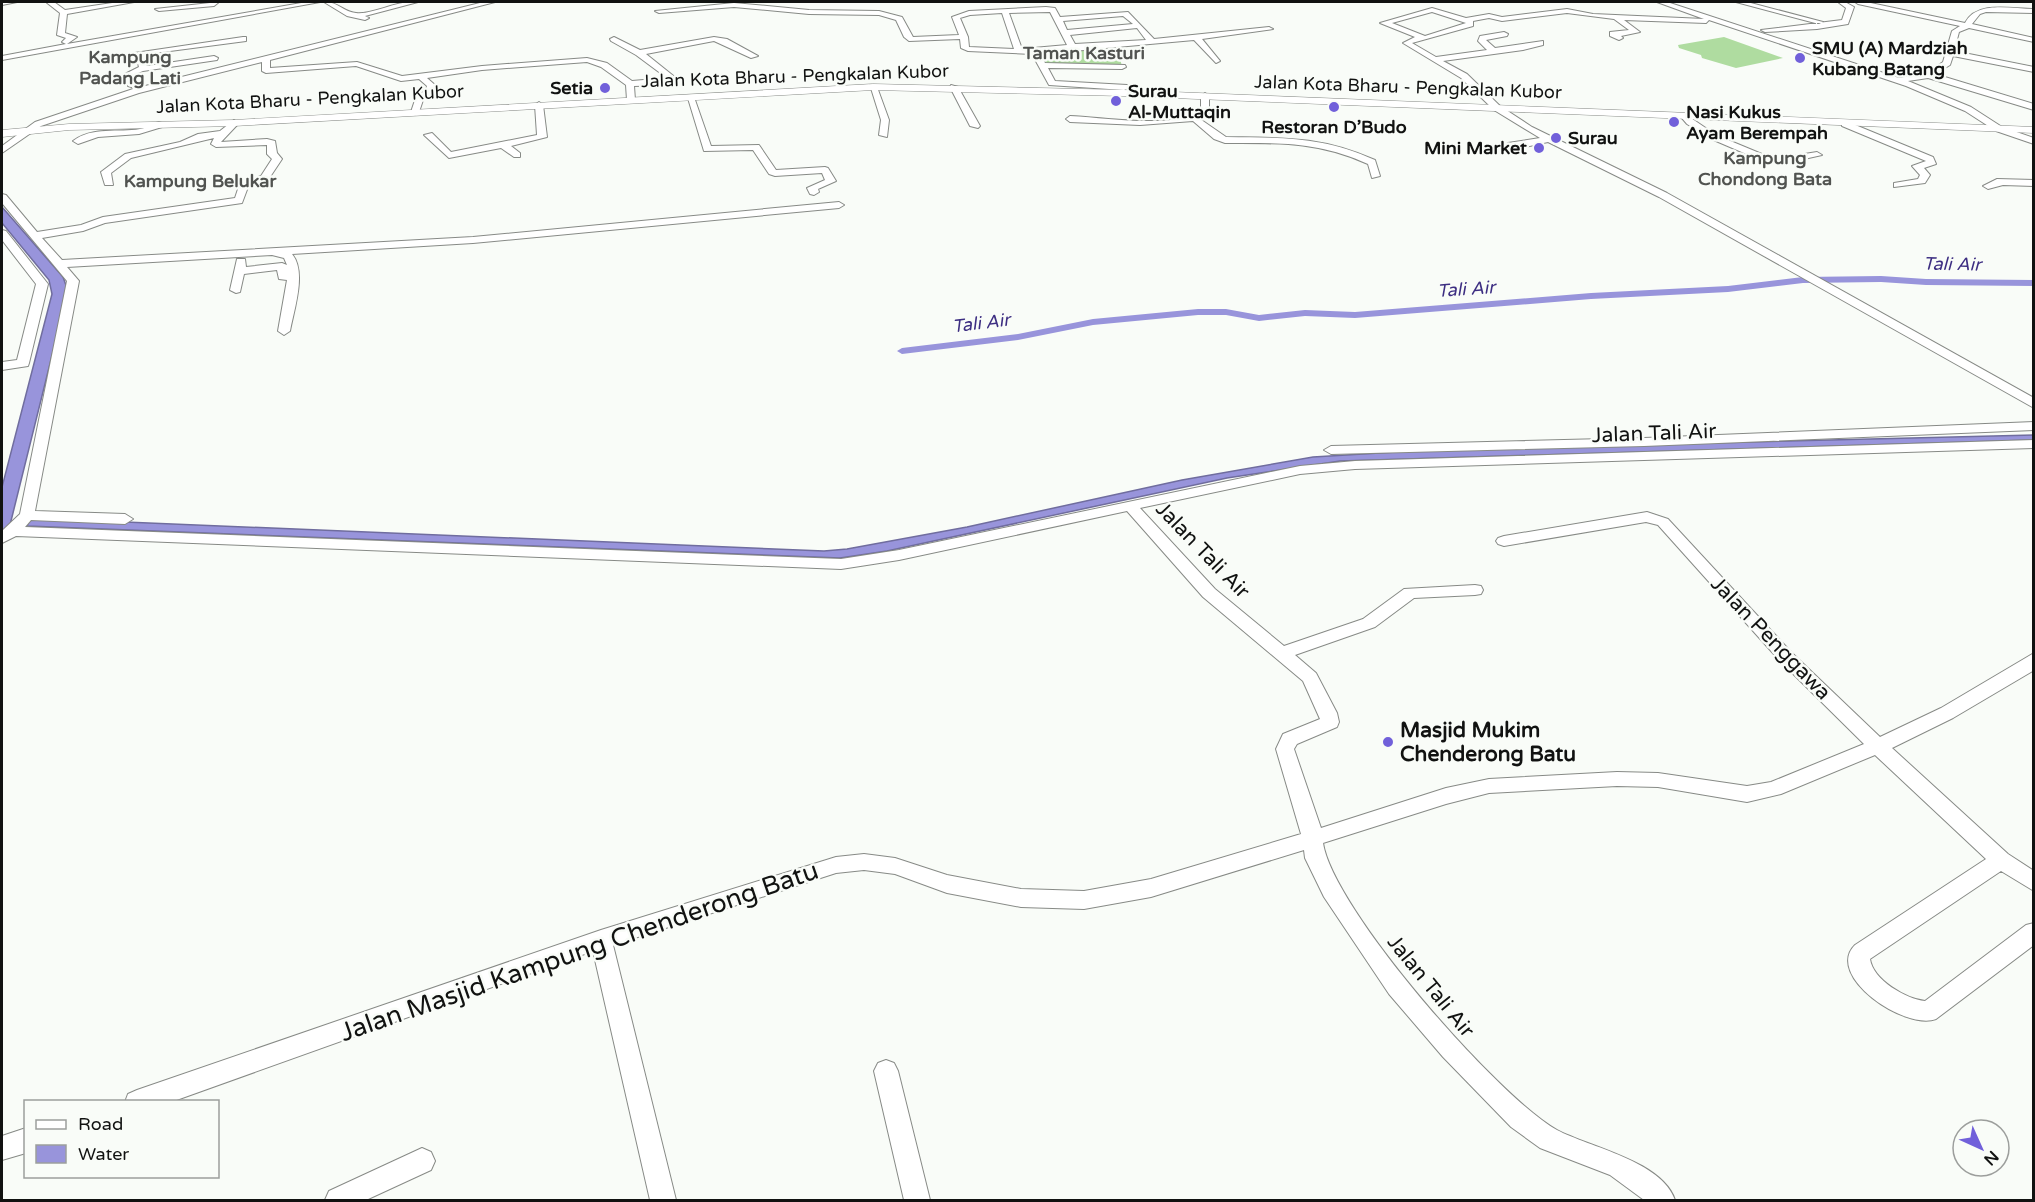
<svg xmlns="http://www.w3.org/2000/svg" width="2035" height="1202" viewBox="0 0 2035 1202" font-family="'Varela Round',sans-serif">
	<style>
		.green { fill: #afdca0 }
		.water { fill: #9894db; stroke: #706d9e; stroke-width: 1.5 }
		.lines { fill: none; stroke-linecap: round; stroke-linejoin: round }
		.canal { fill: #9894db; fill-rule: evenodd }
		.minor-casing { stroke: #878a86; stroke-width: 2 }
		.major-casing { stroke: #878a86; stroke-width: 1 }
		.minor { fill: #fff; fill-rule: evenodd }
		.major { fill: #fff; fill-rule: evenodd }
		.poi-dot { fill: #7160da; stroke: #f9fcf8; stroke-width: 2 }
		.labels { text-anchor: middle; stroke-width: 5; stroke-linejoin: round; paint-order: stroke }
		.far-poi-label { font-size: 18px; font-weight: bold; fill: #111211; stroke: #f9fcf8; text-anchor: start }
		.far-neighbourhood-label { font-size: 18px; font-weight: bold; fill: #515350; stroke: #f9fcf8 }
		.far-street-label { font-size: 18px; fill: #111211; stroke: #f9fcf8 }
		.far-water-label { font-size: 18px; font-style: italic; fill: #3d2e82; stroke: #f9fcf8 }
		.street-label { font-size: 21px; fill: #111211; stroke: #f9fcf8 }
		.poi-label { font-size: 21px; font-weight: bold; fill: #111211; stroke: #f9fcf8; text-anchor: start }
		.near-street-label { font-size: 26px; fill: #111211; stroke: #f9fcf8 }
	</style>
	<rect width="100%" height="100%" fill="#f9fcf8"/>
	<path class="green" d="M1724,37L1783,58L1736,68L1702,58L1701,55L1679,48L1678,45Z
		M1117,44L1122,67L1042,65L1035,52Z"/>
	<path class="water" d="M2,207L63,277L68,291L10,525L2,533V487L52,294L49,280L2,223Z
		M2034,435L2033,440L1340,461L1227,478L887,551L840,558L27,526L30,518L824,551L847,549L967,527L1182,480L1313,457L1430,450Z"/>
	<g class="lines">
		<path class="canal" d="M1881,276L1926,279L2034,280V286L1926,285L1881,282L1803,283L1728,292L1591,299L1355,318L1305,316L1259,321L1226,315H1198L1093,325L1018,340L902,354L897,351L902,348L1018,334L1093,319L1198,309H1226L1259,315L1305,310L1355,312L1591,293L1728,286L1803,277Z"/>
		<defs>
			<path id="minor" d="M2,2H17L2,5Z
				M46,2H54L65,10L119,2H134L67,14L65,33L77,37L67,44L307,2H320L2,60V56L66,44L62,42L66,38L57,35L60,13Z
				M219,2L214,6L159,11L155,9Z
				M324,2C337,1 344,12 356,13C373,15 397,0 418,2L365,16L369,18L365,20L347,16Z
				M484,2H495L270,60V68L357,62L402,76L482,66L587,58L607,63L632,81L667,78L636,55L611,41L610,39L614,37L640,50L714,37L727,39L758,56L751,58L714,41L646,54L676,78L666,85L634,86L635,100L631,103L627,100L626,85L601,67L587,62L482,70L427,78L435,85L434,91L423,100L419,112L415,115L411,112L416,97L426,90L427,86L419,79L401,81L356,66L266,73L262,71V62L139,93L41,126L2,153V146L35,122L133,89Z
				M1657,2H1667L1899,78L1926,73L1943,62L1952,31L1960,26L1858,4L1855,2H1866L1965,23C1977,0 2011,9 2034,9V13L1986,12L1980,14L1972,24L2034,38V42L1969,28L1959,32L1954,51L2034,67V72L1953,56L1950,65L1935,74L2034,104V110L1928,78L1908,81L1971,107L2002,127L2034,138V144L1996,131L1965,111L1906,86L1709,20L1706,23L1624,20L1640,32L1621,36L1623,38L1619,40L1610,36V32L1629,30L1614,19L1567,13L1502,21L1489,18L1473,21V26L1412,43L1436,57L1487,50L1478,41L1480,36L1504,32L1508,34L1507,36L1486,40L1495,48L1543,41V45L1523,50L1443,61L1467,74L1500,106L1532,127L1667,193L2034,398V408L1659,197L1548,142L1511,150L1506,145L1508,143L1540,138L1494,110L1461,78L1403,43L1415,37L1380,23L1432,8L1466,18L1489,14L1502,17L1567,9L1593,14L1704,19ZM1432,12L1466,23L1425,36L1392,23Z
				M1736,2H1747L1823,22L1819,24Z
				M1838,2H1845L1854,7L1848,24L1817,29L1765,32L1761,30L1842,20L1846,8Z
				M734,3L809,10L879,11L902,17L913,37L959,35L952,17L969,11L1046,7L1055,8L1060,17L1128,12L1154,39L1269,27L1273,29L1202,39L1220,61L1216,63L1194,40L1040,54L1045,63L1125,65L1126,67L1122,69L1048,68L1055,81L1127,85V89L1124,90L1049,85L1032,54L968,51L961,48L960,39L909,41L904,37L896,20L879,15L809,14L734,7L659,13L655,11ZM1050,12L1067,45L1022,49L1009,13ZM1002,13L1014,49L969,47L968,37L960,18L970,15ZM1123,16L1133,24L1067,30L1063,21ZM1137,28L1146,40L1075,44L1070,35Z
				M243,37H246V41L132,56L128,54Z
				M214,56L218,58L217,60L143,71L133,75L135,88L128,86L125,74L139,67L137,60H143L147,66Z
				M870,85L877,87L889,120L887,137L879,135L881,120Z
				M951,85L958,87L980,126L978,128L970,126L950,87Z
				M1205,93L1209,96V114L1200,119L1226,137C1284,138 1321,136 1375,160L1380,176L1372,178L1368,164C1318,141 1278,143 1225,143L1214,139L1193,121L1140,125L1070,122L1066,119L1070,116C1112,118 1161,128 1201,113V96Z
				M687,95L694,97L711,146L759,145L776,170L825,167L828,168L836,181L818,189L819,192L814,195L810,194L807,188L825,180L822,173L775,176L769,174L753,150L704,151Z
				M539,102L543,105L547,137L511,146L520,153V157H514L501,148L449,158L424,135L432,133L451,152L537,135L535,105Z
				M1685,114L1716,135L1769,157H1786L1817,152L1822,155L1786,163L1765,162L1709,138L1687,124L1681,117Z
				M234,120L239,123L221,142L267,139L275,141L277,153L282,159L268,180L248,187L242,203L105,223L83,231L42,238L62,260L473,237L839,202L844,205L839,208L473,243L292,254C307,272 294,309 290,331L284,335L278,331L287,280L279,279L277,270L244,274L240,292L236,293L230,290L237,259H245L246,267L282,263L287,265L284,258L272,255L67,267L79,281L35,511L125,514L133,519L125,524L31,520L25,527L841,559L899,550L1300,466L1355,461L2034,440V448L1355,469L1300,474L1140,508L1215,589L1284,646L1363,619L1404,589L1475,585L1481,586L1483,590L1481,594L1475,595L1414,598L1375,627L1295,655L1316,673L1337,713L1339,722L1337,727L1297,744L1294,749L1321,828L1446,788L1489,779L1617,772L1658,773L1747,786L1771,782L1864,744L1780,661L1658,525L1646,522L1504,546L1498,544L1496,541L1498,538L1504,536L1647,512L1668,519L1792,653L1880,737L1941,708L2034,653V670L2031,672L1953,718L1892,748L2008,854L2034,871V891L2001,871L1870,959C1873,980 1906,999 1925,1001L2026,925L2034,923V945L1936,1019C1906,1031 1824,976 1855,945L1986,859L1875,755L1781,794L1747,802L1658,787L1617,786L1489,793L1446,804L1323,843C1333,909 1498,1097 1557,1130C1589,1147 1662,1161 1675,1200H1644L1610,1175L1540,1148L1511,1127L1443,1057L1389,994L1324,897L1305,858L1304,850L1151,897L1084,909L1021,907L947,893L895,874L864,870L836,873L613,945L676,1200H650L593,951L171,1102H125L128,1094L137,1090L601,930L836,857L864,854L895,858L947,875L1021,889L1084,891L1151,879L1301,834L1276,749L1283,734L1320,719L1303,681L1203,597L1127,511L899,560L841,569L16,536L2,543V531L20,514L67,281L2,203V194L6,195L37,232L81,225L103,217L235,198L240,183L261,176L272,159L267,154V145L216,147L211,144L214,138L131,158L111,173L113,185H105L101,172L125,154L180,142L198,134L220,131Z
				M159,122L162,123V127L139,134L98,137L78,144L73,141C92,126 119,133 140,129C147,128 153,124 159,122Z
				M1842,122H1848L1933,157L1936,164L1924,168L1930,175L1925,183L1894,187V183L1918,179L1920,175L1912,166L1926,161L1842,126Z
				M1997,179L2034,180V186L2003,185L1988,189L1983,186Z
				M2,230L6,231L48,284L29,363L28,366L2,370V362L17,360L36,284L2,240Z
				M2034,422V430L1644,446L1331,454L1324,450L1331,446L1644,438Z
				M886,1060L894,1063L898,1071L930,1200H904L874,1071L878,1063Z
				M26,1128V1153L2,1160V1136Z
				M422,1148L431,1152L435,1161L431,1170L366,1200H325L329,1191Z"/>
			<path id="major" d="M873,84L1124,90L2034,127V133L1124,96L873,90L234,126L69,130L2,137V130L69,124L234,120Z"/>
		</defs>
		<use href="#minor" class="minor-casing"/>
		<use href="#major" class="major-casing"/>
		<use href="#minor" class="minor"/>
		<use href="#major" class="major"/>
	</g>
	<g class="poi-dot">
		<circle cx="1800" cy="58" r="6"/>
		<circle cx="605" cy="88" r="6"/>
		<circle cx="1116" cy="101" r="6"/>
		<circle cx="1334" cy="107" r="6"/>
		<circle cx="1674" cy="122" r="6"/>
		<circle cx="1556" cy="138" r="6"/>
		<circle cx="1539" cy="148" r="6"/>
		<circle cx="1388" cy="742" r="6"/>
	</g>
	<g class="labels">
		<g class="far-poi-label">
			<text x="1812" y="54">SMU (A) Mardziah<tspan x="1812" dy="21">Kubang Batang</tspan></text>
			<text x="593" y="94" text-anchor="end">Setia</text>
			<text x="1128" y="97">Surau<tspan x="1128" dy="21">Al-Muttaqin</tspan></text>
			<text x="1686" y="118">Nasi Kukus<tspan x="1686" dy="21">Ayam Berempah</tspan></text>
			<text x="1334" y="133" text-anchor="middle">Restoran D’Budo</text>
			<text x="1568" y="144">Surau</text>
			<text x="1527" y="154" text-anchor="end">Mini Market</text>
		</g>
		<g class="far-neighbourhood-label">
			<text x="1084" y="59">Taman Kasturi</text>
			<text x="130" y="63">Kampung<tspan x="130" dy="21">Padang Lati</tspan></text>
			<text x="1765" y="164">Kampung<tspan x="1765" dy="21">Chondong Bata</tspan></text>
			<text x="200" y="187">Kampung Belukar</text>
		</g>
		<g class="far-street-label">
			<text transform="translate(795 76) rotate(-2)" y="6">Jalan Kota Bharu - Pengkalan Kubor</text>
			<text transform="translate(1408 87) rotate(2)" y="6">Jalan Kota Bharu - Pengkalan Kubor</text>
			<text transform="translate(310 99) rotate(-3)" y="6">Jalan Kota Bharu - Pengkalan Kubor</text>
		</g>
		<g class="far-water-label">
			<text transform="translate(1952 264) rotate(1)" y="6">Tali Air</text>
			<text transform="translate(1466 289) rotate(-4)" y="6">Tali Air</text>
			<text transform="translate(981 323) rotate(-7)" y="6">Tali Air</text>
		</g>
		<g class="street-label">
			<text transform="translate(1654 433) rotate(-2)" y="7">Jalan Tali Air</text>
			<text transform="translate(1203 550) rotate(46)" y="7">Jalan Tali Air</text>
			<text transform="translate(1771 638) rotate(46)" y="7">Jalan Penggawa</text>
			<text transform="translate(1431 986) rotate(51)" y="7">Jalan Tali Air</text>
		</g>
		<g class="poi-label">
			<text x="1400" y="737">Masjid Mukim<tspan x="1400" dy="24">Chenderong Batu</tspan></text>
		</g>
		<g class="near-street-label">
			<text transform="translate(579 951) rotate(-19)" y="9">Jalan Masjid Kampung Chenderong Batu</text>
		</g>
	</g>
	<rect width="2035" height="1202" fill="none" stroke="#111211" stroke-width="6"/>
	<rect x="24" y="1100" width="195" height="78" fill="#f9fcf8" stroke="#9c9e9c" stroke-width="1.5"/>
	<rect x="36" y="1120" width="30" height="9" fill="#ffffff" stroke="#9c9e9c" stroke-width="1.5"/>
	<text x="78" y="1130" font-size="18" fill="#111211">Road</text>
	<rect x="36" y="1145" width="30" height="18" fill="#9894db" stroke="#9c9e9c" stroke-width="1.5"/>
	<text x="78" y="1160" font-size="18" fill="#111211">Water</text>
	<g transform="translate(1981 1148) rotate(135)"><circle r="28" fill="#f9fcf8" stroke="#9c9e9c" stroke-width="1.5"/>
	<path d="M0-4.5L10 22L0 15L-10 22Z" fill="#7160da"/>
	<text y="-9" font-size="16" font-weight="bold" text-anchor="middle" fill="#111211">N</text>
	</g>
</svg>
